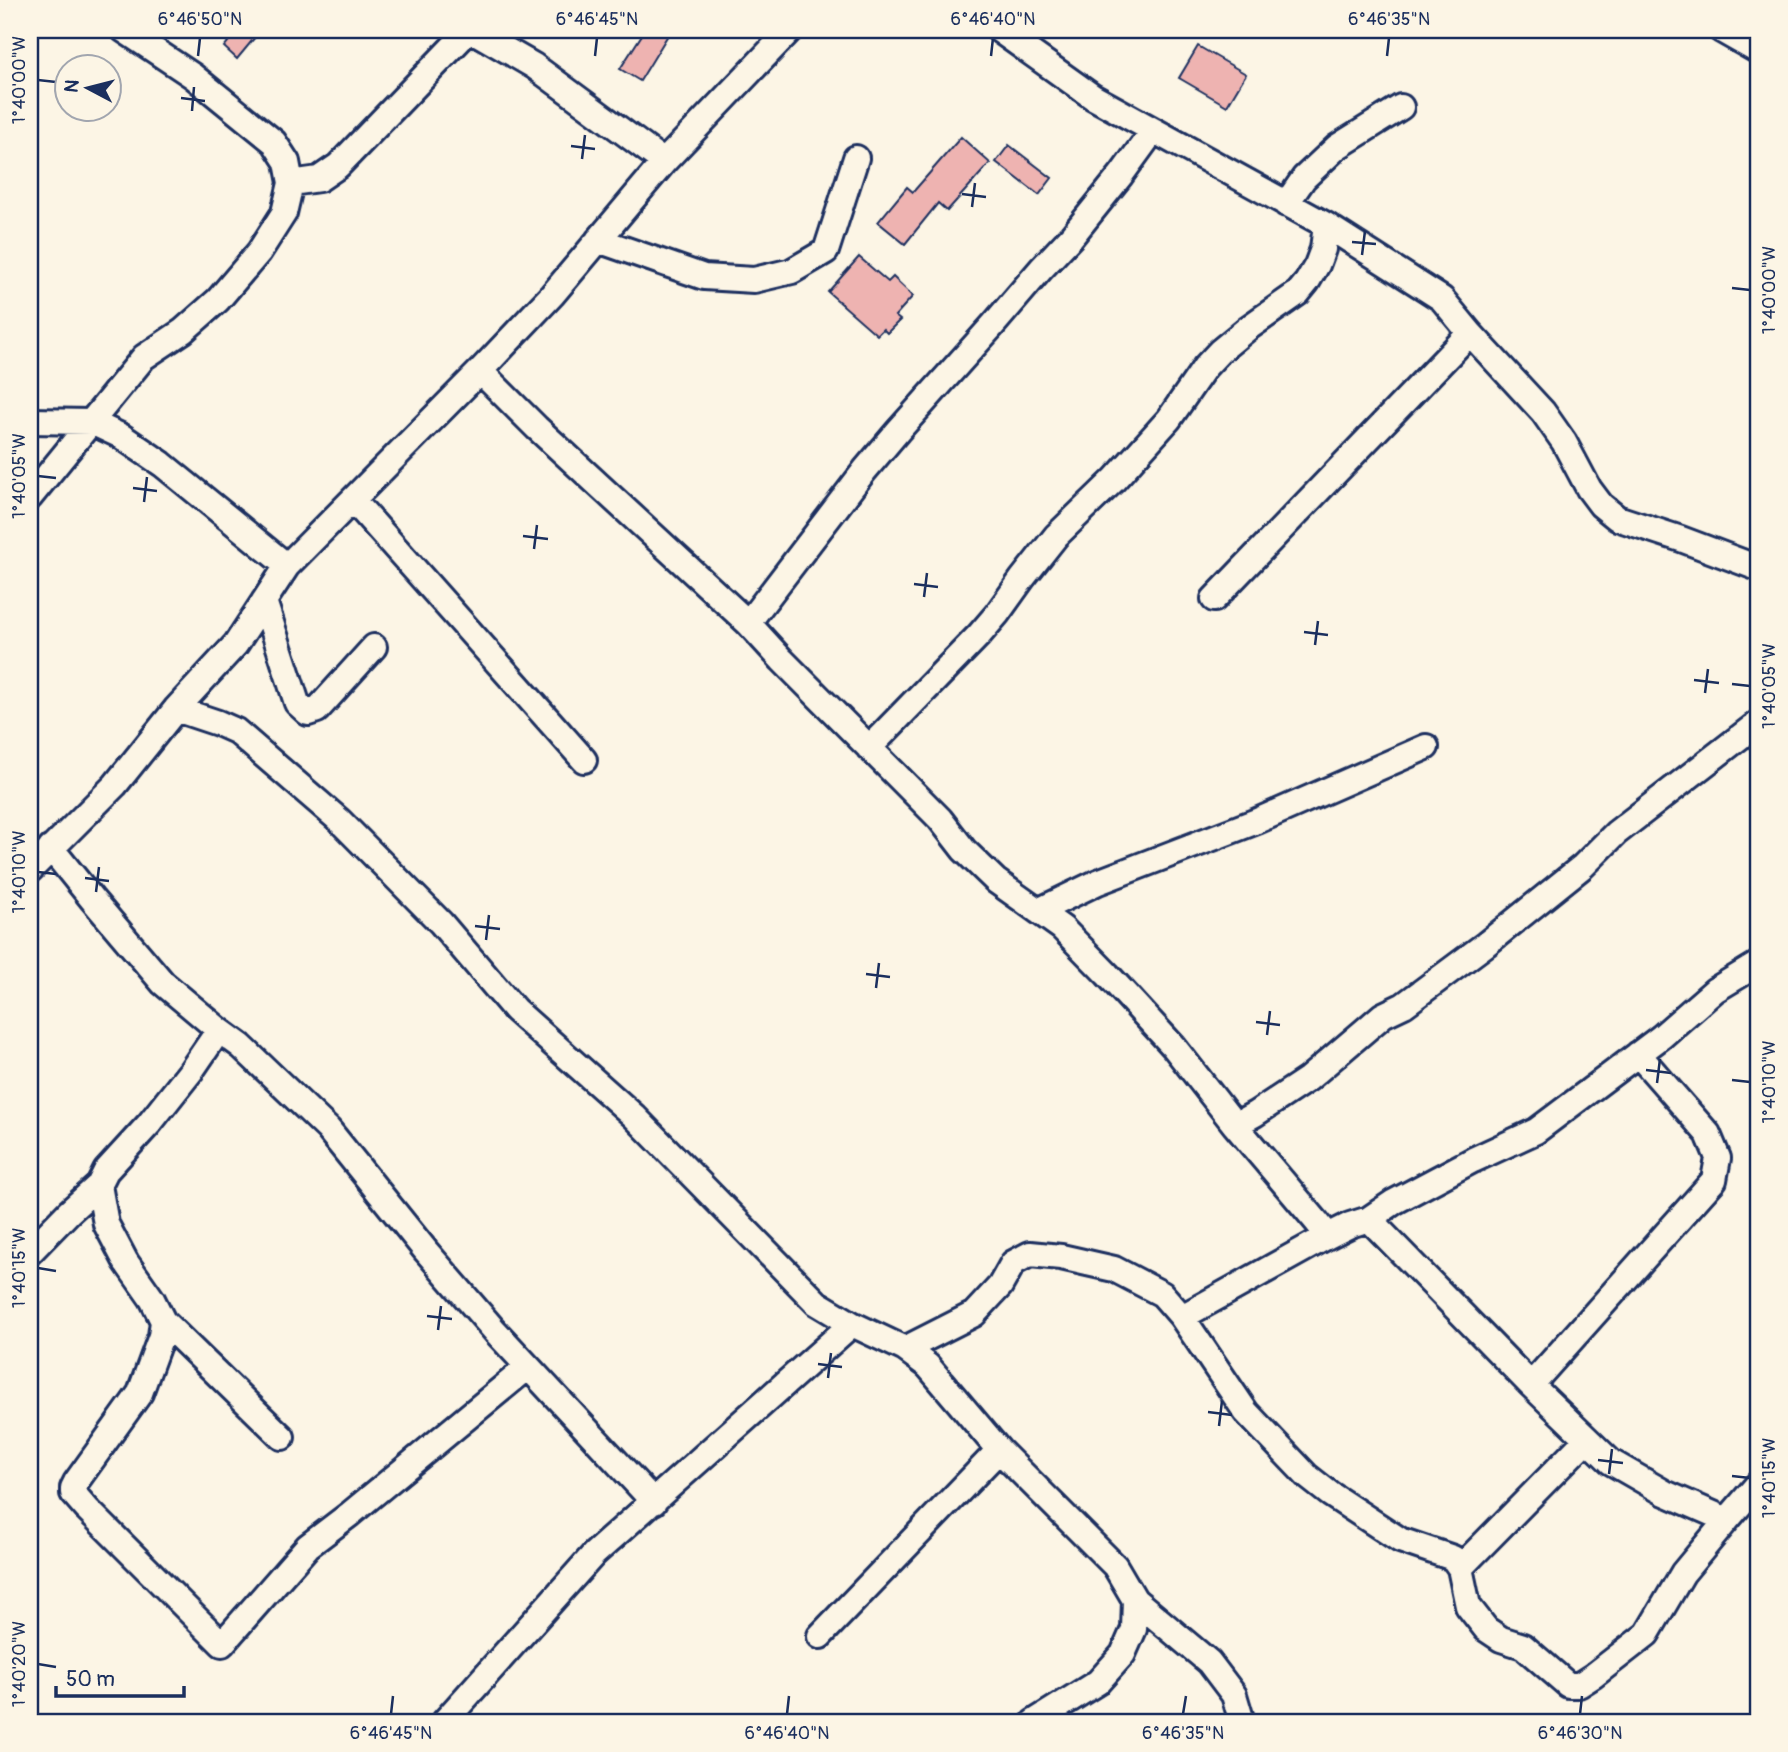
<svg xmlns="http://www.w3.org/2000/svg" width="1788" height="1752" viewBox="0 0 1788 1752" font-family="Pangolin,sans-serif">
	<style>
		.building { fill: #eeb3b1; stroke: #1b2f5e; stroke-width: 2 }
		.lines { fill: none; stroke-linecap: round; stroke-linejoin: round }
		.minor-casing { stroke: #1b2f5e; stroke-width: 30 }
		.minor { stroke: #fcf5e5; stroke-width: 24 }
		.ticks { fill: none; stroke: #1b2f5e; stroke-width: 2.5 }
		.neatline { fill: none; stroke: #1b2f5e; stroke-width: 2.5 }
		.ticks-label { font-size: 18px; text-anchor: middle; fill: #1b2f5e }
	</style>
	<rect width="100%" height="100%" fill="#fcf5e5"/>
	<filter id="ink" filterUnits="userSpaceOnUse"><feTurbulence type="fractalNoise" baseFrequency=".0143" numOctaves="2"/><feDisplacementMap in="SourceGraphic" scale="14" xChannelSelector="R" yChannelSelector="G"/><feConvolveMatrix kernelMatrix="1 2 1 2 8 2 1 2 1" color-interpolation-filters="sRGB"/></filter>
	<g filter="url(#ink)">
		<path class="building" d="M215,30H261L237,59L224,47L228,42Z
			M645,30H671L640,81L620,69Z
			M1198,46L1246,74L1227,106L1179,78Z
			M961,137L990,163L947,211L938,203L905,244L878,222L907,187L913,192Z
			M1009,145L1052,178L1039,195L996,162Z
			M859,257L888,282L893,277L913,296L895,316L900,320L887,333L883,329L877,335L828,292Z"/>
		<g class="lines">
			<defs>
				<path id="minor" d="M472,30L534,66L664,162
					M999,30L1093,97L1326,225L1442,299L1470,333L1543,412L1564,442L1589,489L1601,505L1617,518L1681,539L1758,568
					M1721,30L1758,51
					M291,183L319,179L338,166L469,30
					M1286,204L1304,178L1337,147L1401,107
					M598,240L704,277L754,280L792,271L826,251L856,158
					M480,371L537,428L748,623L782,660L940,819L964,850L996,881L1062,928L1107,974L1174,1047L1235,1125L1317,1222L1328,1236L1350,1225L1369,1219L1394,1202L1473,1160L1536,1131L1661,1037L1715,990L1758,964
					M30,421L91,422L121,436L162,464L287,566
					M30,497L144,357L183,331L218,300L259,252L284,213L291,183L287,162L274,142L193,76L124,30
					M353,500L584,760
					M1214,599L1470,333
					M264,601L297,703L308,713L317,710L374,647
					M748,623L865,470L898,431L993,325L1041,269L1072,236L1121,175L1153,131
					M176,709L218,723L236,731L339,820L441,923L515,1010L634,1116L817,1303L852,1324L905,1349L928,1366L999,1450L1115,1566L1135,1600L1134,1629L1123,1654L1098,1682L1034,1722
					M869,748L979,635L997,614L1022,579L1056,536L1114,480L1169,419L1205,367L1220,351L1248,328L1298,293L1307,282L1317,265L1323,249L1326,225
					M51,848L92,899L163,983L219,1030L241,1046L328,1129L426,1251L495,1331L654,1502
					M30,870L115,785L176,709L236,644L287,566L480,371L552,295L664,162L790,30
					M1038,911L1098,882L1257,821L1426,747
					M1235,1125L1255,1114L1308,1079L1383,1015L1404,1005L1486,944L1583,866L1616,833L1758,723
					M99,1185L106,1224L126,1262L152,1299L163,1321L282,1437
					M1369,1219L1531,1385L1611,1462L1665,1493L1727,1520L1758,1484
					M30,1252L69,1212L99,1185L106,1171L149,1124L191,1071L219,1030
					M1182,1317L1328,1236
					M163,1321L161,1336L140,1393L76,1482L73,1488V1493L87,1509L222,1644L308,1546L350,1514L528,1367
					M905,1349L974,1314L1000,1286L1013,1263L1030,1254L1061,1257L1114,1269L1162,1294L1182,1317L1246,1412L1307,1476L1330,1494L1400,1540L1453,1558L1460,1568L1468,1606L1486,1629L1501,1639L1523,1646L1568,1685H1579L1593,1676L1647,1634L1683,1573L1727,1520
					M1531,1385L1714,1180L1718,1158L1708,1134L1638,1054
					M1460,1568L1587,1439
					M1135,1600L1209,1662L1234,1695L1242,1722
					M820,1636L999,1450
					M444,1722L594,1554L852,1324"/>
			</defs>
			<use href="#minor" class="minor-casing"/>
			<use href="#minor" class="minor"/>
		</g>
	</g>
	<path class="ticks" d="M198,56L200,38M595,56L597,38M991,56L993,38M1387,56L1389,38M38,80L56,82M181,98L205,101M192,111L194,87M571,146L595,149M582,159L585,135M962,194L986,197M972,207L975,183M1352,242L1376,244M1362,255L1365,231M1732,288L1750,290M38,476L56,478M133,488L157,491M144,502L147,477M523,536L548,539M534,549L537,525M914,584L938,587M924,597L927,573M1304,632L1328,635M1315,645L1318,621M1694,680L1719,683M1732,684L1750,686M1705,693L1708,669M38,872L56,874M85,878L109,881M96,892L99,867M475,926L500,929M486,940L489,915M866,974L890,977M876,988L879,963M1256,1022L1280,1025M1267,1035L1270,1011M1646,1070L1671,1073M1732,1080L1750,1082M1657,1083L1660,1059M38,1268L56,1271M427,1316L452,1319M438,1330L441,1306M818,1364L842,1367M828,1378L831,1353M1208,1412L1232,1415M1219,1426L1222,1401M1598,1460L1623,1463M1609,1474L1612,1449M1732,1476L1750,1478M38,1664L56,1667M391,1714L393,1696M787,1714L789,1696M1183,1714L1186,1696M1580,1714L1582,1696"/>
	<rect width="1788" height="1752" fill="none" stroke="#fcf5e5" stroke-width="77"/>
	<g transform="translate(88 88) rotate(277)"><circle r="33" fill="#fcf5e5" stroke="#a2a6af" stroke-width="2"/>
	<path d="M0-5L12 26L0 18L-12 26Z" fill="#1b2f5e"/>
	<text y="-10" font-size="19" font-weight="bold" text-anchor="middle" fill="#1b2f5e">N</text>
	</g>
	<path d="M56 1686v10h128v-10" fill="none" stroke="#1b2f5e" stroke-width="3.5"/>
	<text x="66" y="1686" font-size="21" fill="#1b2f5e" stroke="#fcf5e5" stroke-width="5" paint-order="stroke">50 m</text>
	<rect x="38" y="38" width="1712" height="1676" class="neatline"/>
	<g class="ticks-label">
		<text x="200" y="25">6°46'50"N</text>
		<text x="597" y="25">6°46'45"N</text>
		<text x="993" y="25">6°46'40"N</text>
		<text x="1389" y="25">6°46'35"N</text>
		<text transform="translate(19 80) rotate(-90)" y="6">1°40'00"W</text>
		<text transform="translate(1769 290) rotate(-90)" y="6">1°40'00"W</text>
		<text transform="translate(19 476) rotate(-90)" y="6">1°40'05"W</text>
		<text transform="translate(1769 686) rotate(-90)" y="6">1°40'05"W</text>
		<text transform="translate(19 872) rotate(-90)" y="6">1°40'10"W</text>
		<text transform="translate(1769 1082) rotate(-90)" y="6">1°40'10"W</text>
		<text transform="translate(19 1268) rotate(-90)" y="6">1°40'15"W</text>
		<text transform="translate(1769 1478) rotate(-90)" y="6">1°40'15"W</text>
		<text transform="translate(19 1664) rotate(-90)" y="6">1°40'20"W</text>
		<text x="391" y="1739">6°46'45"N</text>
		<text x="787" y="1739">6°46'40"N</text>
		<text x="1183" y="1739">6°46'35"N</text>
		<text x="1580" y="1739">6°46'30"N</text>
	</g>
</svg>
